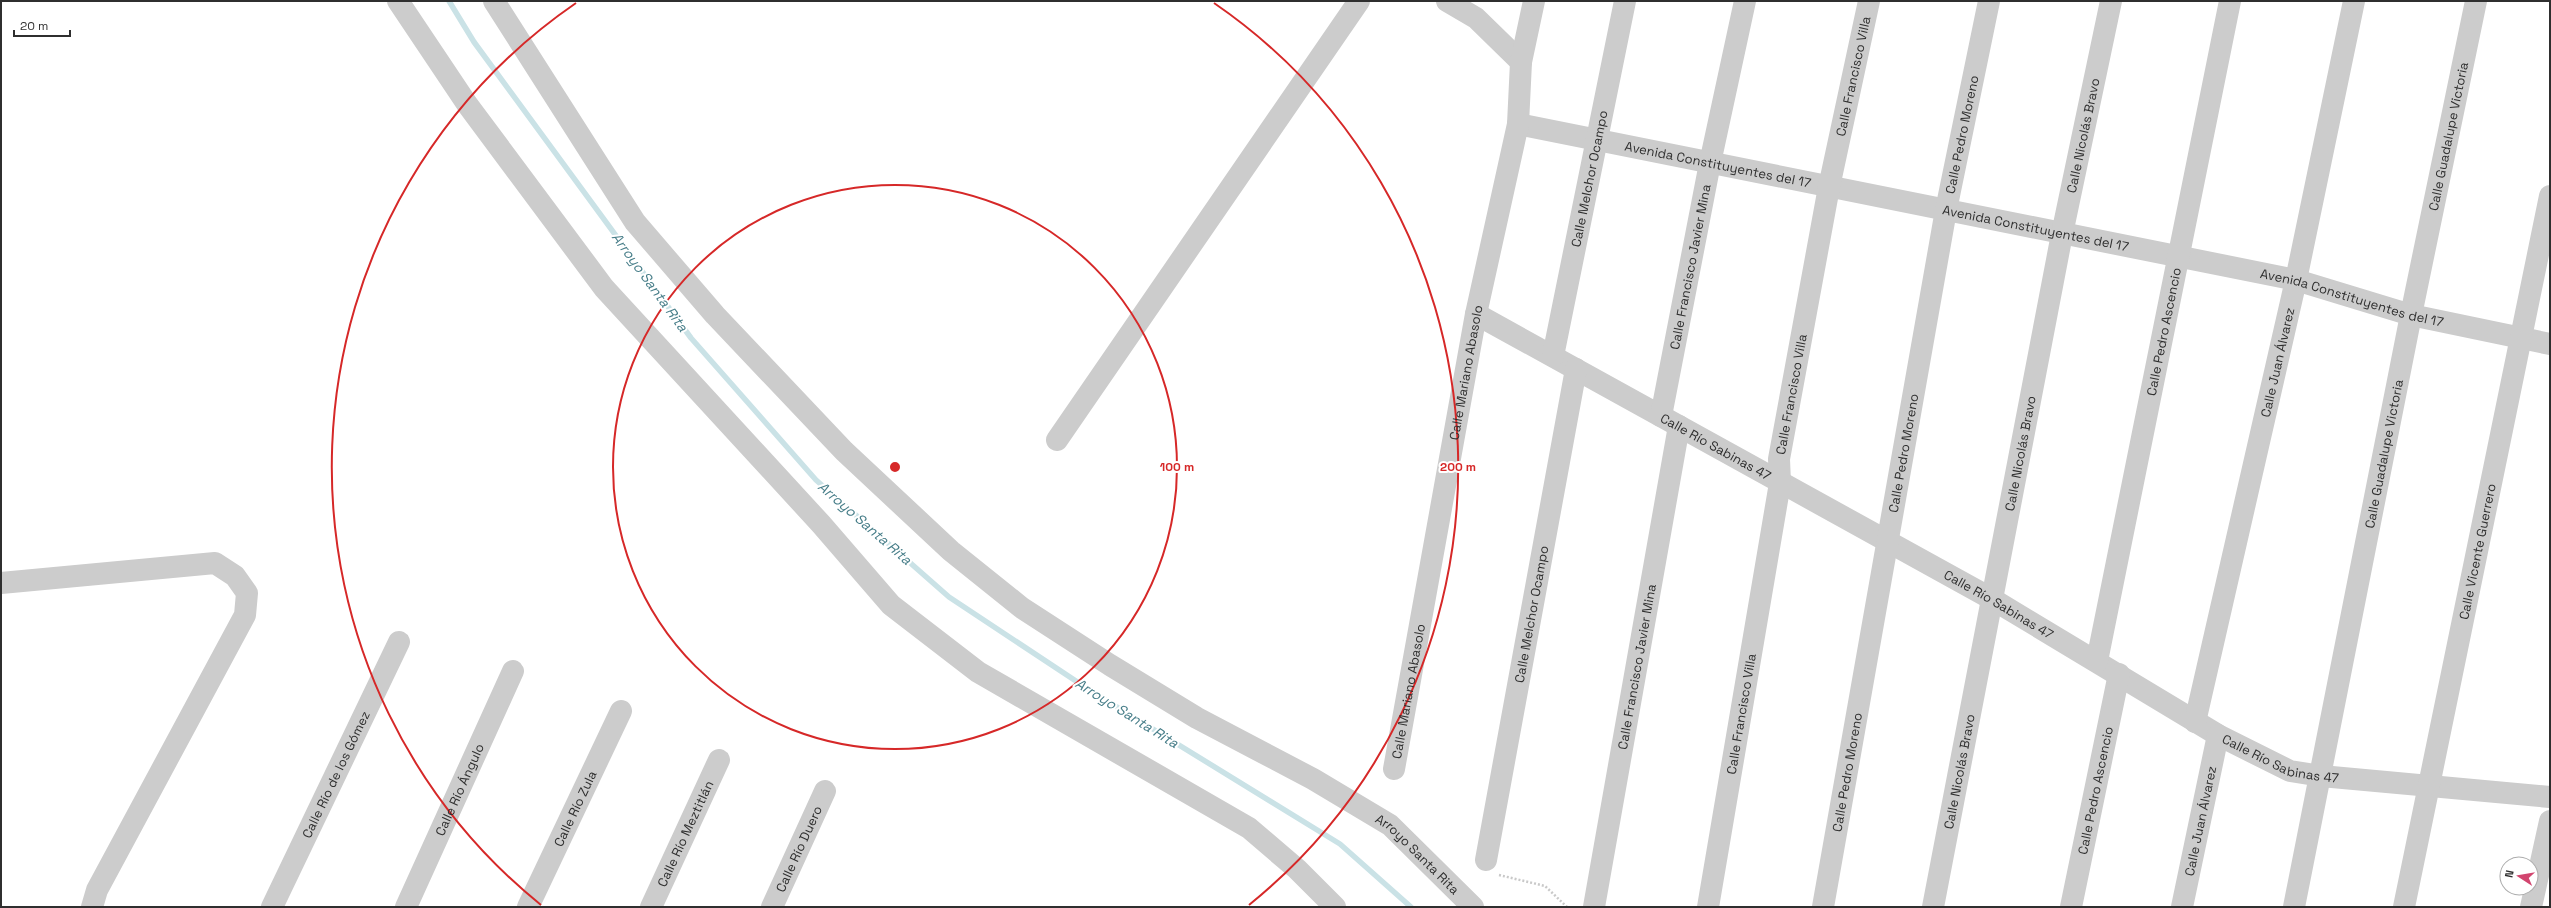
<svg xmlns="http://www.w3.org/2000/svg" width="2551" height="908" viewBox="0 0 2551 908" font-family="'Space Grotesk',sans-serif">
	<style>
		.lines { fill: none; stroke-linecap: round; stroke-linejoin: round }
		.stream { stroke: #cae2e6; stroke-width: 5.5 }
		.path { stroke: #c9c9c9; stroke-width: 2.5; stroke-dasharray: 2 2; stroke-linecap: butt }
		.minor { stroke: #ccc; stroke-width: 22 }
		.ring { fill: none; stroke: #d62828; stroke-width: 2 }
		.labels { text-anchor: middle; stroke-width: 4; stroke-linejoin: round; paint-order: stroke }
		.street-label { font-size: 13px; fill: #2f2f2f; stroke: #fff }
		.water-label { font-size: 14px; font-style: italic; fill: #467d88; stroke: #fff }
		.centre { fill: #d62828; stroke: #fff; stroke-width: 2 }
		.ring-label { font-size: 12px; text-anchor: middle; font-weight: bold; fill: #d62828; stroke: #fff; stroke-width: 4; stroke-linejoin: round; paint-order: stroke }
	</style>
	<rect width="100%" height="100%" fill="#fff"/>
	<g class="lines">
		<path class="stream" d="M449,1L474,42L691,338L816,480L949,597L1091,691L1340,844L1411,907"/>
		<path class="path" d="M1499,875L1545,886L1567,907"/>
		<g class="minor">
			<path d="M398,1L467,104L604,288L821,524L891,605L978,672L1249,828L1297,869L1335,907"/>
			<path id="s1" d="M494,1L635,222L715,315L844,451L951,551L1022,608L1110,665L1197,718L1313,779L1390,825L1473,907"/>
			<path d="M1447,1L1476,18L1521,62"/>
			<path id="s2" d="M1518,124L2296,280L2411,315L2550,344"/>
			<path id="s3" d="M1476,314L1992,599L2218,735L2290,771L2321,776L2550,797"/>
			<path id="s4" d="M1553,356L1625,1"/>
			<path id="s5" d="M1661,416L1710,163L1745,1"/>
			<path d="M1057,440L1359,1"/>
			<path d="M1,583L215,563L235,576L247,593L245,615L97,890L92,907"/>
			<path id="s6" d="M2097,661L2230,1"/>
			<path id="s7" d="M2195,722L2296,280L2354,1"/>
			<path id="s8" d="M1394,769L1476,314L1518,124L1521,62L1534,1"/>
			<path id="s9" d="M1486,860L1576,369"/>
			<path id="s10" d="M272,907L399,642"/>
			<path id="s11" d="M406,907L513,671"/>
			<path id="s12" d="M528,907L621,711"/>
			<path id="s13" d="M651,907L719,760"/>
			<path id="s14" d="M772,907L825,791"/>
			<path id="s15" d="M1594,907L1679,426"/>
			<path id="s16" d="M1708,907L1780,483L1779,459L1829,187L1869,1"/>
			<path id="s17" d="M1823,907L1946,210L1989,1"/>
			<path id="s18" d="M1933,907L2062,234L2111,1"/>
			<path id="s19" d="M2071,907L2119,674"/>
			<path id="s20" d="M2182,907L2218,735"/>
			<path id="s21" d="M2294,907L2411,315L2476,1"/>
			<path id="s22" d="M2404,907L2550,196"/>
			<path d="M2531,907L2550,821"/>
		</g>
	</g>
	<g class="ring">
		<circle cx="895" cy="467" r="282"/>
		<path d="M541 905A563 563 0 0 1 576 3M1214 3A563 563 0 0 1 1249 905"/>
	</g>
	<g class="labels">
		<g class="street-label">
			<text dy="5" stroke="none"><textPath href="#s16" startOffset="844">Calle Francisco Villa</textPath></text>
			<text dy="5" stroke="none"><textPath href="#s17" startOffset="785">Calle Pedro Moreno</textPath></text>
			<text dy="5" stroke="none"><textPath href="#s18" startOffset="786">Calle Nicolás Bravo</textPath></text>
			<text dy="5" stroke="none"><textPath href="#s21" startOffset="786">Calle Guadalupe Victoria</textPath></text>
			<text dy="5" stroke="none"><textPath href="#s2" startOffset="204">Avenida Constituyentes del 17</textPath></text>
			<text dy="5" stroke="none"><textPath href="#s4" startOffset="181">Calle Melchor Ocampo</textPath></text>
			<text dy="5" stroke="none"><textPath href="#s2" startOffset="528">Avenida Constituyentes del 17</textPath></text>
			<text dy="5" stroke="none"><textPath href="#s5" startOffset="152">Calle Francisco Javier Mina</textPath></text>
			<text dy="5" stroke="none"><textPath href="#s2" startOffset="852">Avenida Constituyentes del 17</textPath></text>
			<text dy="5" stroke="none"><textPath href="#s6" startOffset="336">Calle Pedro Ascencio</textPath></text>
			<text dy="5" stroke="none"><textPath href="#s7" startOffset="369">Calle Juan Álvarez</textPath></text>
			<text dy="5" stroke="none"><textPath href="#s8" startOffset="403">Calle Mariano Abasolo</textPath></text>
			<text dy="5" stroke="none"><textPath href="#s16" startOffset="520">Calle Francisco Villa</textPath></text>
			<text dy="5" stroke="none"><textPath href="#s3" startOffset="274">Calle Río Sabinas 47</textPath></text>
			<text dy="5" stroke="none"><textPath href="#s17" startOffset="461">Calle Pedro Moreno</textPath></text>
			<text dy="5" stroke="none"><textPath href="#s18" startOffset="462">Calle Nicolás Bravo</textPath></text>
			<text dy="5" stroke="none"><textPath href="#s21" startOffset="462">Calle Guadalupe Victoria</textPath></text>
			<text dy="5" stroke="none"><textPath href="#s22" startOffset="363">Calle Vicente Guerrero</textPath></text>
			<text dy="5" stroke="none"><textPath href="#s3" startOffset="598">Calle Río Sabinas 47</textPath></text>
			<text dy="5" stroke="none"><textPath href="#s9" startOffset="250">Calle Melchor Ocampo</textPath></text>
			<text dy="5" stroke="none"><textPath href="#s15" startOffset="244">Calle Francisco Javier Mina</textPath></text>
			<text dy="5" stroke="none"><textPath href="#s8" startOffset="79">Calle Mariano Abasolo</textPath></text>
			<text dy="5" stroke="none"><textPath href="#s16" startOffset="196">Calle Francisco Villa</textPath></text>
			<text dy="5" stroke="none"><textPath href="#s3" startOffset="921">Calle Río Sabinas 47</textPath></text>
			<text dy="5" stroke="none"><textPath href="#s18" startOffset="138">Calle Nicolás Bravo</textPath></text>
			<text dy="5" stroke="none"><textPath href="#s17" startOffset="137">Calle Pedro Moreno</textPath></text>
			<text dy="5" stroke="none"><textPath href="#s10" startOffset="147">Calle Río de los Gómez</textPath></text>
			<text dy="5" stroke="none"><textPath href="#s11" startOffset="129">Calle Río Ángulo</textPath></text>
			<text dy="5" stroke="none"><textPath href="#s19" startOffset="119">Calle Pedro Ascencio</textPath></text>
			<text dy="5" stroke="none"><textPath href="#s12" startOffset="109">Calle Río Zula</textPath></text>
			<text dy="5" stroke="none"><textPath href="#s20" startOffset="88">Calle Juan Álvarez</textPath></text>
			<text dy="5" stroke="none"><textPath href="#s13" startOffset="81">Calle Río Meztitlán</textPath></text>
			<text dy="5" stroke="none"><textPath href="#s14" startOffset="64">Calle Río Duero</textPath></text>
			<text dy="5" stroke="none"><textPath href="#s1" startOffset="1277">Arroyo Santa Rita</textPath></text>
		</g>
		<g class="water-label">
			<text transform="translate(650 282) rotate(54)" y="5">Arroyo Santa Rita</text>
			<text transform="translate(865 523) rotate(41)" y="5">Arroyo Santa Rita</text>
			<text transform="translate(1127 713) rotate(32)" y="5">Arroyo Santa Rita</text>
		</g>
	</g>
	<circle cx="895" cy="467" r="6" class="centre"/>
	<g class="ring-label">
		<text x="1177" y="471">100 m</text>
		<text x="1458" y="471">200 m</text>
	</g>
	<rect width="2551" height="908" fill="none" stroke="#2f2f2f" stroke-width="4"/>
	<g transform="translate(2519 876) rotate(282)"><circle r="19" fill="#ffffff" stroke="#acacac"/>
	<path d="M0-3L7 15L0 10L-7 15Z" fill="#d2456f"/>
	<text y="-6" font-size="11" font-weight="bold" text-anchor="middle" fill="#2f2f2f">N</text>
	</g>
	<path d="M14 30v6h56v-6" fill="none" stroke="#2f2f2f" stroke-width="2"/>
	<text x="20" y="30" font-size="12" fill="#2f2f2f" stroke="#ffffff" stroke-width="3" paint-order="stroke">20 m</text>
</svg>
